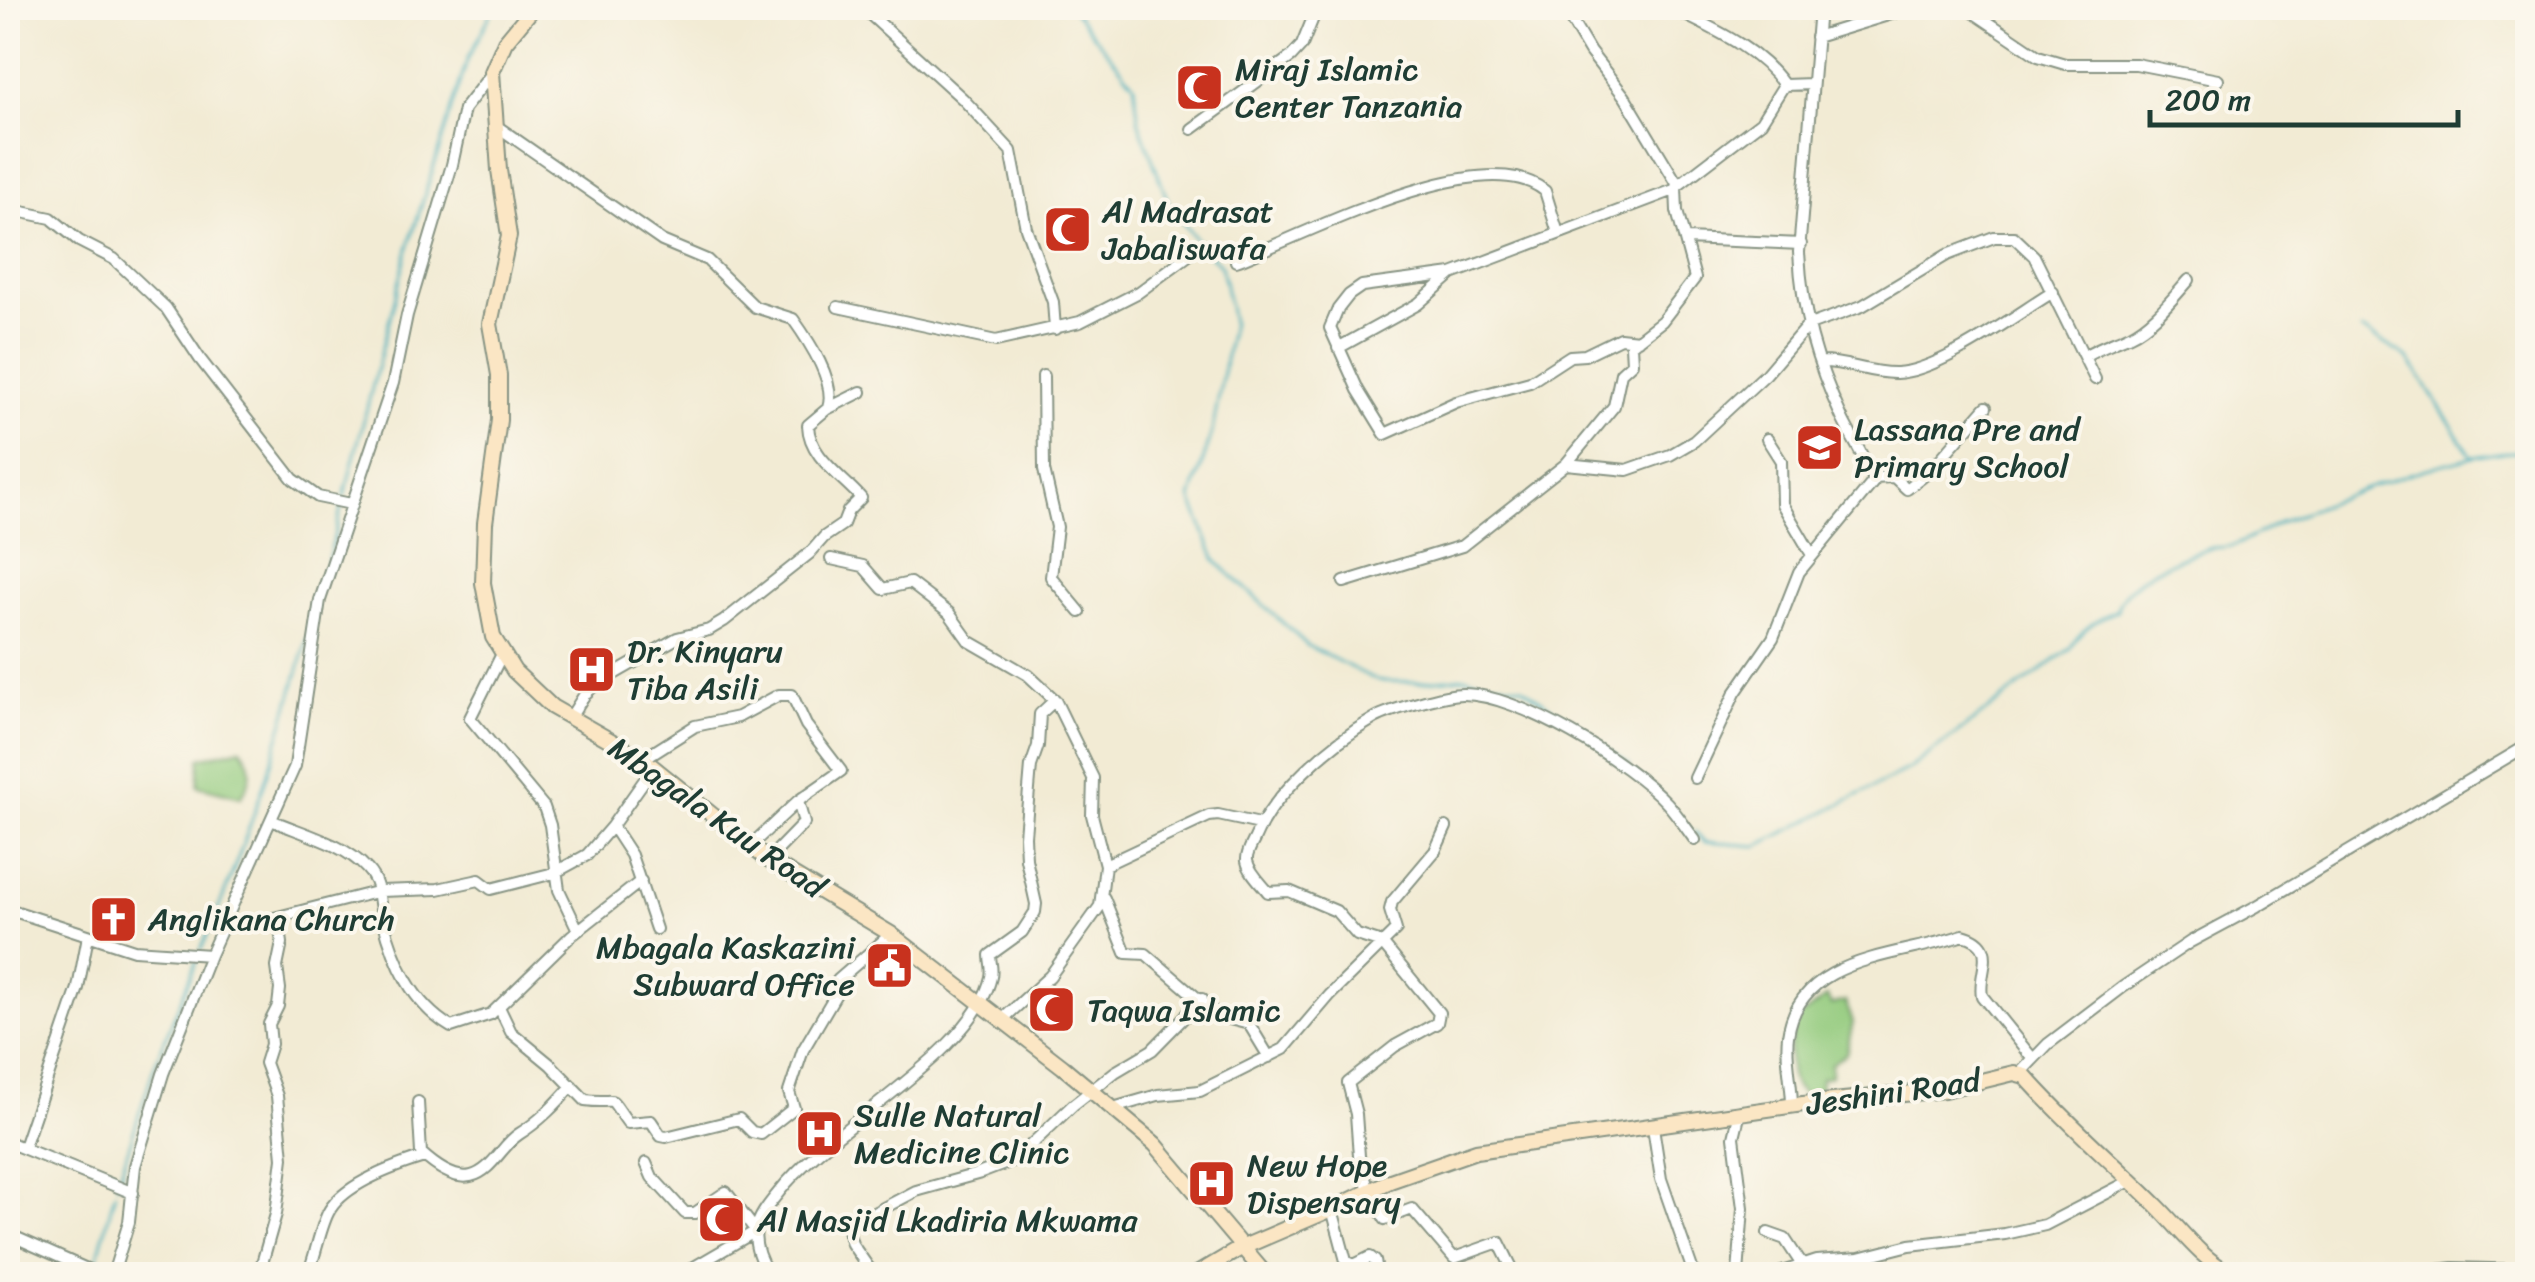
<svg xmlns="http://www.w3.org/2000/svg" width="2535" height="1282" viewBox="0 0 2535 1282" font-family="Sriracha,sans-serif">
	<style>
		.green { fill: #93ca7d; stroke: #598458; stroke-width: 2.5 }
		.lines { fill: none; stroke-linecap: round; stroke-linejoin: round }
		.stream { stroke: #41afbd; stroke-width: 2.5 }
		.street-casing { stroke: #889484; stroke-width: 14 }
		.secondary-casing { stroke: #889484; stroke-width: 18 }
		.street { stroke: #fff; stroke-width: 10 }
		.secondary { stroke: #fbe6c4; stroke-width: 14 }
		.labels { text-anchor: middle; stroke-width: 8; stroke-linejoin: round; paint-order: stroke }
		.poi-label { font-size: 32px; fill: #1f3d34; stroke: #fbf7ec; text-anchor: start }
		.street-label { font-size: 32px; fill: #1f3d34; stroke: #fbf7ec }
	</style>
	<rect width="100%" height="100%" fill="#fbf7ec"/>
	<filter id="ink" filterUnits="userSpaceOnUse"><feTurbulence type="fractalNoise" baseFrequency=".01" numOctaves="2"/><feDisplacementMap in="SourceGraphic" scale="20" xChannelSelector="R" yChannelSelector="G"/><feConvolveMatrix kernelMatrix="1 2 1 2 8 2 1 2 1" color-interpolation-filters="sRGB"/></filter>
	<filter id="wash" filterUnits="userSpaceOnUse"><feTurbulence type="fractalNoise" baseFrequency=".0048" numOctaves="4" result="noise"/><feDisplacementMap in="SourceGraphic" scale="40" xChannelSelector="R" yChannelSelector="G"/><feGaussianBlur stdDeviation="2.25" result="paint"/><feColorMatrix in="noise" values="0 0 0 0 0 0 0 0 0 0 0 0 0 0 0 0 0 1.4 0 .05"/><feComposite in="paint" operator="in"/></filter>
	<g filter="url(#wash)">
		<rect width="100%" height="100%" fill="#f2ebd4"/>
		<path class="green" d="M241,748C255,765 253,779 241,797L198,786L200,758Z
			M1827,997L1831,1005L1845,1001L1853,1022L1846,1054L1831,1064V1076L1821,1078L1820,1097C1777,1099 1789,1040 1798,1014H1804Z"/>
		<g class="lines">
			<path class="stream" d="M1071,8L1134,84L1139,123L1170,207L1199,243
				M1204,249L1221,266L1232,322L1212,433L1191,498L1216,561L1308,646L1378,681L1419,682L1464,677L1523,687L1630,765
				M2362,330L2408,358L2471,455
				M344,497L408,248L468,58L494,8
				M327,565L342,505
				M1695,832L1705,842L1758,846L1909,769L2070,649C2080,629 2098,619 2117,610C2122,580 2181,556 2208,549C2218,546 2228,549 2238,544C2254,537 2269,527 2286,520C2337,498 2476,444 2528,453
				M201,950C247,844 283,733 312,621
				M117,1185L154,1067L198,957
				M95,1267L115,1192"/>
		</g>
	</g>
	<g filter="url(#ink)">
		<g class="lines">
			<defs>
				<path id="street" d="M863,8L963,99L1011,151L1026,228L1053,302L1055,329
					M1671,8C1711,28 1757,47 1784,85
					M1967,8L2038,56L2065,64H2136L2218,80
					M1565,10L1590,52L1625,97L1678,185
					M1816,37L1911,8
					M498,127L662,241L707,260L755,307L793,319C808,340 837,382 828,408
					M1192,129L1291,57L1302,45L1317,8
					M8,209L51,218L79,241L114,259L166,308L200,359L293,479L318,497L351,504
					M1686,239L1801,244
					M1236,261C1302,237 1484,139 1545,191L1558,233
					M838,307L996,341L1080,322L1139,292L1201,246
					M1638,340L1620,338L1585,355L1570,356L1530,382L1456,402L1385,434L1358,390L1330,328L1338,309L1349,295L1362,286L1452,274L1674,190
					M1338,348L1418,304L1452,274
					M2086,355C2101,346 2115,342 2130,335C2153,324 2172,299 2189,280
					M1820,362C1846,361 1870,374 1896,373C1939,372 2015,315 2053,292
					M1043,376L1044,470L1057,527L1051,577L1080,612
					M1767,439L1781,461L1782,504L1812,555
					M1566,464L1614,406L1621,373L1632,363L1631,345L1662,321L1695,278L1677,211L1676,187L1761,122L1784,85L1812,84
					M1873,478L1894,477L1907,489L1930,471L1986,407
					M831,559L863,566L883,589L910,583L949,613L969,641L1028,675L1055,700L1093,778L1092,815L1105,865
					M1344,582L1462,546L1566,464L1627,470L1670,455L1694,441L1766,374L1807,326L1862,306L1947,255L1994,237H2014L2034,256L2095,379
					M503,652L470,718L544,807L550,825L559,890L578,930
					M570,718L585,694L595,685L677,638L709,630L724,621L810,553L824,537L843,524L848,511L861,498C842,476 809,457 808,425L827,409L861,392
					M643,759L695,726L738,717L779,695H792L806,725L841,771L798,801L804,823L768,860
					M1695,778L1735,693L1773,638L1799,572L1874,481C1866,459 1852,439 1842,418C1816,362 1802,314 1799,252L1819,8
					M271,820C301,833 345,844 367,869C381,884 378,901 383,919C394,962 412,1004 451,1027L491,1014L571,936L641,881
					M612,826L631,855L656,929
					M751,845L798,801
					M1104,898L1126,953L1146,954L1218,1016L1249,1024L1269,1057
					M8,909L134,950L210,955
					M223,924L258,922L380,891L438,889L479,880L491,889L554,873L587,855L612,826L653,768
					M499,1007L511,1032L551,1065L585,1100C622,1105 604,1090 628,1123L651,1121L661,1136L666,1137L739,1119L752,1132L761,1134L794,1108L789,1092L803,1050L840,987L838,980L891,934
					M1004,1018L1050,976L1100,906L1105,865L1209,816L1218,815L1260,824
					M2020,1073L2048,1044L2123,987L2190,942L2257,906L2528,745
					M418,1102L421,1153C433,1164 454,1180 471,1176C492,1171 502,1145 519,1134C540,1121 555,1105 572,1086
					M1792,1105C1792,1083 1785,1058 1788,1036C1799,954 1903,957 1963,935C2001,945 1977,972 1982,996L2032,1058
					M1113,1108L1158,1095L1200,1091L1284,1049L1330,995L1396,930L1390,910L1392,902L1435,851L1446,827
					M1653,1127L1661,1179L1694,1274
					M8,1142L133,1193
					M24,1147L78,988L88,936
					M646,1163L652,1177L685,1213H695L726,1192L756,1231L682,1274
					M1332,1209L1346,1261L1354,1265L1370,1257L1375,1261L1378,1274
					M1768,1233L1785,1239L1802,1265
					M8,1234L98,1274
					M113,1274L129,1222L135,1166L163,1074L210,955L295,766L320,600L393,383L407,315L452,165L464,109L492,73
					M259,1274L276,1214L283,1158L277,1096L265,1063L271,1044L269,1024L278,1006L280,989L277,967L282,943L280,930
					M308,1274C315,1257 320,1229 328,1213C342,1185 395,1166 424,1157
					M768,1274C761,1262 753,1246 756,1231C758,1217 770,1203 779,1192C828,1127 973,1055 991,977C993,969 990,962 990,955L1022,932L1035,912L1036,904L1026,859L1025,836L1031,766L1038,746L1040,714L1055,700
					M873,1274L852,1244L848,1230L853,1224L916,1191L981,1173L1015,1160L1073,1105L1115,1072L1152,1050L1202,999
					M1515,1274L1499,1242L1454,1258L1412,1209L1385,1219L1369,1192L1359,1156L1356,1114L1348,1083L1395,1046L1437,1023L1439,1013L1382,943L1357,935L1336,911L1289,891L1268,892C1262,884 1249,872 1247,861C1246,854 1251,846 1254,840C1273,793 1331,743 1375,718C1389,710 1446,694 1462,694C1518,693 1630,763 1667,803C1677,814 1686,828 1695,840
					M1691,1274H1715
					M1738,1274L1743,1208L1734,1137L1740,1112
					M1776,1274L1816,1261L1859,1258L1910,1245L2005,1234L2045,1225L2130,1181"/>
				<path id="secondary" d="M533,8L505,42L492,72L499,170L509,236L490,324L499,375V420L485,523L483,583L493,637L514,671L552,707L643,759L768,860L891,934L1063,1067L1155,1144L1265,1274
					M1197,1274L1241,1248L1332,1209L1390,1181L1476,1151L1803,1104L1944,1090L2014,1073L2025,1076C2067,1124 2113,1162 2157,1206C2181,1230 2200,1258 2231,1274
					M2324,1274H2344
					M2420,1274L2454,1270L2528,1272"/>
			</defs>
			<use href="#street" class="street-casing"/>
			<use href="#secondary" class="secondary-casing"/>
			<use href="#street" class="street"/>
			<use href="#secondary" class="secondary"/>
		</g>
	</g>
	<defs>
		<symbol id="mosque-square" viewBox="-11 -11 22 22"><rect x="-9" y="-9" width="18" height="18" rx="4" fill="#c8321e" stroke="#fbf7ec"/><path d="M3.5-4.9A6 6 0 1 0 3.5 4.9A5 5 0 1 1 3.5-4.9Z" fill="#fff"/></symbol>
		<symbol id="school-square" viewBox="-11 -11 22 22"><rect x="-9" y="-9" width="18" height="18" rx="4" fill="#c8321e" stroke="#fbf7ec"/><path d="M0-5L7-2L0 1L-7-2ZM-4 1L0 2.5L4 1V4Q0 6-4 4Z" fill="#fff"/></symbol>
		<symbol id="hospital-square" viewBox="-11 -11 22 22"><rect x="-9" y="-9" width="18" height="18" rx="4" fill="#c8321e" stroke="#fbf7ec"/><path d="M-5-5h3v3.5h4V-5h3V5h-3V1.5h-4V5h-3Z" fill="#fff"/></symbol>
		<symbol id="church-square" viewBox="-11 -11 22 22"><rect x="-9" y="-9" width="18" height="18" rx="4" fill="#c8321e" stroke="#fbf7ec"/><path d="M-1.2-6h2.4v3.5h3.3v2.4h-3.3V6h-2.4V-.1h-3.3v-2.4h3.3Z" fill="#fff"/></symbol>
		<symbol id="civic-square" viewBox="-11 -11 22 22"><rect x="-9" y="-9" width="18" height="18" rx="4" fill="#c8321e" stroke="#fbf7ec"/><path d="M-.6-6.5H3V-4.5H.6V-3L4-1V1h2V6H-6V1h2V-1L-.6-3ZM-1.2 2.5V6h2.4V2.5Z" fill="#fff"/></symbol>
	</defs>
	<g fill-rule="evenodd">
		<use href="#mosque-square" x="1172" y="60" width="55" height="55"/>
		<use href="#mosque-square" x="1040" y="202" width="55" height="55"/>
		<use href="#school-square" x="1792" y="420" width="55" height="55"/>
		<use href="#hospital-square" x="564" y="642" width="55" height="55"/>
		<use href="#church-square" x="86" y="892" width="55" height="55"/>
		<use href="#civic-square" x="862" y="938" width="55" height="55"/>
		<use href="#mosque-square" x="1024" y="982" width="55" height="55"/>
		<use href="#hospital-square" x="792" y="1106" width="55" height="55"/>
		<use href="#hospital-square" x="1184" y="1156" width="55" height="55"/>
		<use href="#mosque-square" x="694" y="1192" width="55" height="55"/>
	</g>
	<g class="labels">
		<g class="poi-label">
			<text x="1235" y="80">Miraj Islamic<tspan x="1235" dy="37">Center Tanzania</tspan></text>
			<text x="1102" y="222">Al Madrasat<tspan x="1102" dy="37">Jabaliswafa</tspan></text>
			<text x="1854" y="440">Lassana Pre and<tspan x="1854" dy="37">Primary School</tspan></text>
			<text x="627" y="662">Dr. Kinyaru<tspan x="627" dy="37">Tiba Asili</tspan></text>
			<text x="148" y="930">Anglikana Church</text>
			<text x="855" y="958" text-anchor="end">Mbagala Kaskazini<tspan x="855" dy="37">Subward Office</tspan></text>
			<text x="1087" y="1021">Taqwa Islamic</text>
			<text x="854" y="1126">Sulle Natural<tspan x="854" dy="37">Medicine Clinic</tspan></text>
			<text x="1247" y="1176">New Hope<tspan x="1247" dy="37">Dispensary</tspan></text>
			<text x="757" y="1231">Al Masjid Lkadiria Mkwama</text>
		</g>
		<g class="street-label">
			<text transform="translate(717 817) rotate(35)" y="11">Mbagala Kuu Road</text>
			<text transform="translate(1893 1092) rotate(-8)" y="11">Jeshini Road</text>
		</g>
	</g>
	<rect width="2535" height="1282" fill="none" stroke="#fbf7ec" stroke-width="40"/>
	<path d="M2150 110v15h308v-15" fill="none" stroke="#1f3d34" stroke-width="5"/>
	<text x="2165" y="110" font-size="30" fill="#1f3d34" stroke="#fbf7ec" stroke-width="8" paint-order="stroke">200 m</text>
</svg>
